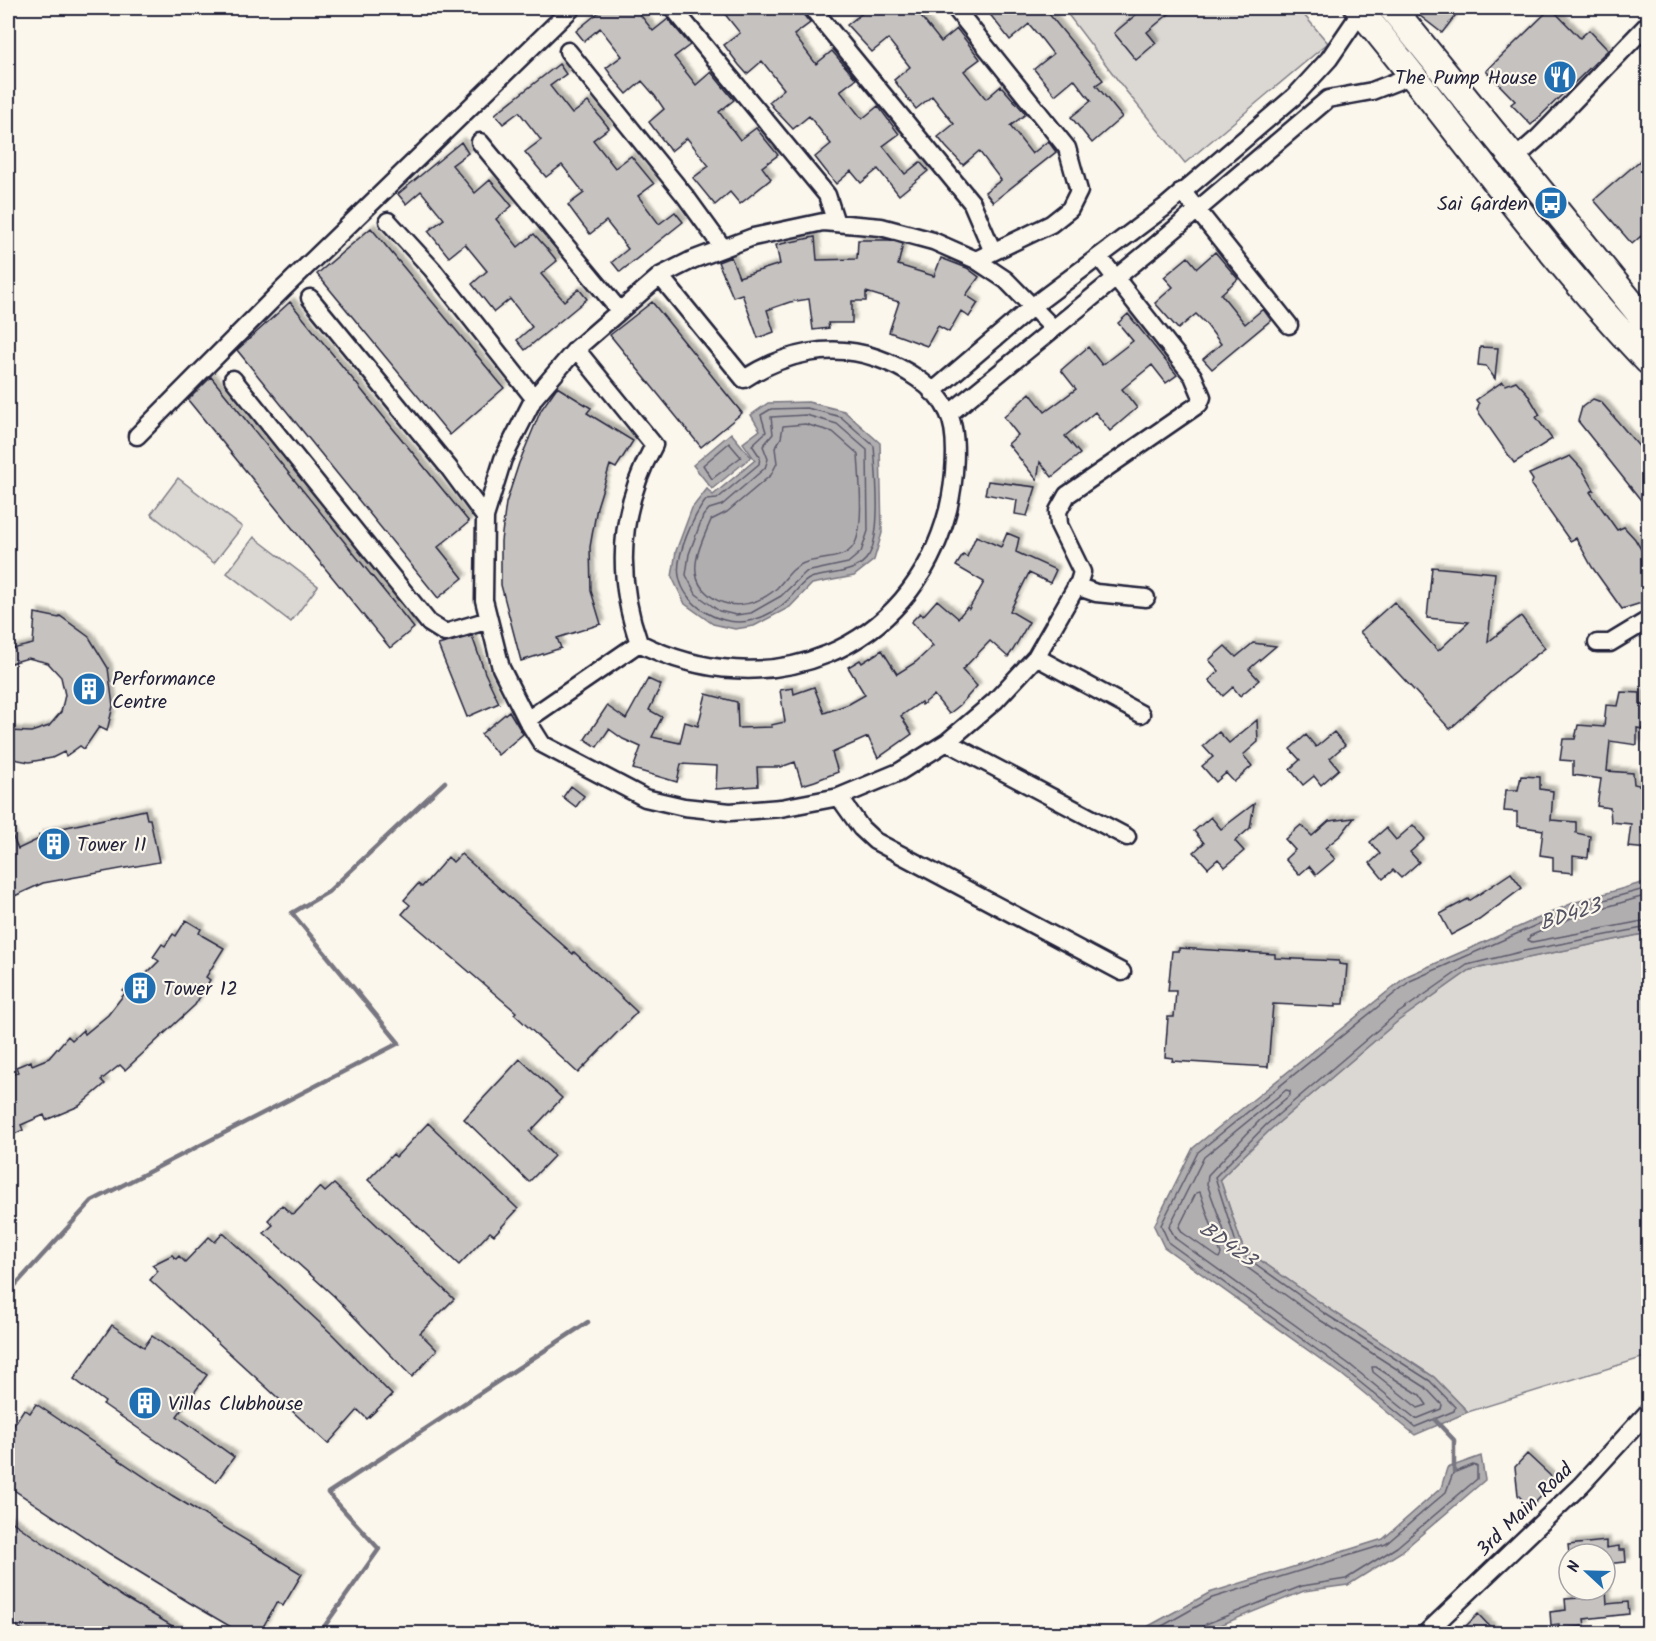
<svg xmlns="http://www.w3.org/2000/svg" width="1656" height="1641" viewBox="0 0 1656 1641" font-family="Kalam,sans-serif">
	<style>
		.green { fill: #dbd8d3; stroke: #7e7d87; stroke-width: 1.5 }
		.water { fill: #b1aeb0; stroke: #787681; stroke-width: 1.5 }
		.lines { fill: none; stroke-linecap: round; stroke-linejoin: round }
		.shore { stroke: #5b5a6a; stroke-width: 1.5 }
		.stream { stroke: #787681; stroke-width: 4.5 }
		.building { fill: #c6c2c0; stroke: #22223b; stroke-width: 1.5; filter: url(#shadow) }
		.street-casing { stroke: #22223b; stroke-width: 21 }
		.primary-casing { stroke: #22223b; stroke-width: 30 }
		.street { stroke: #fbf7ec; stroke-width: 16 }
		.primary { stroke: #fbf7ec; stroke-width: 26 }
		.labels { text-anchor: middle; stroke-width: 4.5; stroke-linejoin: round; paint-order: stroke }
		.poi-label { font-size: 20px; fill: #22223b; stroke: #fbf7ec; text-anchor: start }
		.street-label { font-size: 20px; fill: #22223b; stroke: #fbf7ec }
		.water-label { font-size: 21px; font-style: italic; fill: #545364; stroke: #fbf7ec }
	</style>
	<defs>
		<filter id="shadow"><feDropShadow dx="4" dy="-4" stdDeviation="1.5" flood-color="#0004"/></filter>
	</defs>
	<rect width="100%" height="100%" fill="#fbf7ec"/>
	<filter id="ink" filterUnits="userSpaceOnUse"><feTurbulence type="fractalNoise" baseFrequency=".0167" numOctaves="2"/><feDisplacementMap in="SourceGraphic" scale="12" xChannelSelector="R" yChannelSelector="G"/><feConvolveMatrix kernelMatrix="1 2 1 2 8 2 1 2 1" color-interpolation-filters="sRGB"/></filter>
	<g filter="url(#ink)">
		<path class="green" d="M1063,8H1298L1328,43L1185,163L1126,91Z
			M178,478L242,527L214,563L151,514Z
			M254,537L318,586L291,622L227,573Z
			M1648,933V1356L1468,1412L1434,1377L1328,1308L1243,1248L1220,1179L1270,1130L1398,1021L1470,970Z"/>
		<path class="water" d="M808,402L844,411L880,443L882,533L874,560L854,576L812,584L790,607L754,626L735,629L713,624L685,604L672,577L676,551L692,508L707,489L713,495L755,460L743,443L760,430L751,415L768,403Z
			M731,433L751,457L712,489L693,465Z
			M1648,881V933L1470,970L1398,1021L1270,1130L1220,1179L1243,1248L1328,1308L1434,1377L1468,1412L1415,1435L1341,1374L1164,1247L1154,1226L1193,1148L1407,976L1573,903Z
			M1481,1456L1485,1480L1401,1552L1348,1585L1304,1591L1201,1633H1136L1209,1593L1383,1539L1441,1488L1447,1468Z"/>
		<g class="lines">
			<path class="shore" d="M807,408L841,417L874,446C876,473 882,532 869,555C857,575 830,572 811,578C802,581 795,593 788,600C779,609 765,617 753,620C724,629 684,607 679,576C675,556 694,515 706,500L717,499L759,464L760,457L752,445L766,432L761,415L771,409Z
				M806,415L837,424L867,450L868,531L861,552L848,563L806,572L781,596L751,613L736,615L719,611L696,594L686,575L689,554L703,516L709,509L722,505L765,468L768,459L763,446L773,434L771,417Z
				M805,424L833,432L858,454C859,475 865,527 854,545C845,561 818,557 804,563C792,567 785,580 777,588C756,607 724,613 703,589C686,569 703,540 711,520L727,512L771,475L777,463L775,448L781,438L783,426Z
				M729,443L741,457L712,479L703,465Z
				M1648,888L1575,908L1410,981L1198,1152L1161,1225L1169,1243L1345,1370L1415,1427L1454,1411L1455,1407L1430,1381L1324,1313L1239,1252L1215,1177L1266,1125L1394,1016L1467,965L1524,951L1648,927
				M1648,895L1578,915L1530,936L1528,940L1532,942L1648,920
				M1286,1090L1290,1091V1095L1260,1120L1208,1175L1207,1184L1234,1258L1320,1320L1425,1387L1442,1405L1441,1409L1416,1419L1349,1364L1176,1239L1169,1227L1204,1157Z
				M1200,1192L1221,1254L1219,1258L1183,1233L1179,1227L1196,1193Z
				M1372,1367H1376L1420,1395L1427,1405L1418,1408L1373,1372Z
				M1148,1634L1212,1598L1386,1544L1446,1492L1453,1473L1473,1465L1477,1466V1479L1397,1547L1346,1579L1302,1586L1206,1624L1201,1628L1200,1634"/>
			<path class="stream" d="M8,1293L92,1201L399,1043L292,913L328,892L445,782
				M1435,1420L1454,1440V1471
				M319,1634L379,1549L328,1493L588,1322"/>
		</g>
		<path class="building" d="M604,8H635L653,31L668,19L690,45L674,57L696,85L711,72L734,100L719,112L740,140L756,128L778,155L762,167L771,179L740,204L730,192L715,205L693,178L709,166L687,138L671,151L649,122L664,109L655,96L642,81L627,94L614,79L606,68L622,56L600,28L584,41L576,31Z
			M720,8H798L810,23L794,35L816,64L832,51L856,79L840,91L862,119L878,106L899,134L883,146L905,174L920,162L928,171L899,195L878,169L861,183L851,171L836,184L815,157L831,144L809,116L793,129L777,112L769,102L784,89L762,61L747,74L739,65L724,45L740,33Z
			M869,8H914L941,42L957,29L980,59L964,71L986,99L1001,86L1026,114L1010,126L1032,154L1048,141L1056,152L993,202L985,192L1001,180L979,151L963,165L946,147L938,137L954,124L932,96L916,109L908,99L894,80L910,67L888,39L872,52L847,25Z
			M985,8H1044L1103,80L1096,85L1122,117L1092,143L1071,117L1091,101L1074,79L1055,95L1034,69L1053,54L1043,41L1029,24L1010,40Z
			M1144,8H1176L1147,32L1156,43L1136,60L1114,33Z
			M1424,8H1461L1442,33L1419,15Z
			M1551,8L1580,38L1589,30L1608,50L1531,125L1511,104L1515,101L1486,71Z
			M559,64L566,74L550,86L572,114L588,102L601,118L609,128L593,140L615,168L631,156L654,184L638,196L659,224L675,212L683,222L620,272L612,262L628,249L606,221L590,234L582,224L568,205L584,193L562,165L546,177L525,152L541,140L519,112L503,124L495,114Z
			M461,142L468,153L452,165L475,193L490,180L504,196L512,206L496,219L518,247L534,234L549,251L557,261L541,274L564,301L579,289L587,299L525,350L517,340L532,327L510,299L494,312L472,284L487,271L465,244L449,257L428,231L444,219L421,191L406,204L398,194Z
			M1643,158L1648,165V245L1641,236L1632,244L1594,200Z
			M371,228L504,388L450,435L317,274Z
			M815,237L817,260L857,259L858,240H890L903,244L898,265L934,276L941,258L967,268L979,277L966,295L978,303L969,317L961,311L949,332L938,326L927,346L889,332L899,302L866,292V301H852V323H828L829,328L813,330L809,299L790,302L767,310L774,332L758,338L742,294L733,297L718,262L731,257L739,277L780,264L776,245Z
			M1215,252L1238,279L1221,294L1245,324L1263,309L1271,320L1212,369L1203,359L1221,344L1206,324L1196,314L1178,329L1155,303L1173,287L1164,277L1188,257L1197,268Z
			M290,302L469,522L438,547L463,578L438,598L237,350Z
			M652,302L742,413L701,447L610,335Z
			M1128,314L1177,375L1166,383L1152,365L1122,389L1137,408L1110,431L1095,412L1084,421L1065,436L1080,454L1052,477L1040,462L1037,480L1008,444L1018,435L1004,417L1030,393L1045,412L1076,389L1061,370L1088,347L1102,365L1133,341L1118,323Z
			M1480,347L1498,348L1495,379L1486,366L1478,365Z
			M211,377L414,628L390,648L188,400Z
			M1516,381L1527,393L1540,415L1536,417L1552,439L1514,463L1477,410L1479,404L1476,400L1502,382L1506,385Z
			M557,387L591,408L587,413L633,441L616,468L610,465L597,507L590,547L591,591L601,624L557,638L561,648L521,661L501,585V541L506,503L519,463L541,410Z
			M1593,399L1601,402L1648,457V509L1578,421L1582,407Z
			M1570,456L1582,469L1594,490L1590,492L1617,530L1624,527L1635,539L1648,561V601L1622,609L1592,567L1576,538L1570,541L1531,485L1533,480L1529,474Z
			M988,481L1036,487L1027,516L1015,514L1017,500L985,494Z
			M1007,533L1019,538L1016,552L1056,570L1050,583L1029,573L1010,611L1029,622L1013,650L1008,657L990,641L962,670L977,686L960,705L949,714L934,695L922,705L921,702L901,716L912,734L878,758L868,737L832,753L838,772L815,781L802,785L795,762L781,767H757L758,786L716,789L717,766L681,764L677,782L633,769L641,747L623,739L609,729L597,747L585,739L607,706L626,719L648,679L661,685L649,710L662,717L652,737L680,743L685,722L698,726L706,694L737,702L738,728L772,727L771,725L785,722L780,690L793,688L794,694L814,687L824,713L849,704L865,695L848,667L860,660L862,663L882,650L897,674L916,662L933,646L911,622L920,613L923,616L937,600L958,618L967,607L969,609L984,582L956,566L963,555L967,557L976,536L1001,547Z
			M1432,567L1495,573L1488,642L1521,616L1545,648L1505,679L1450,729L1360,632L1394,602L1438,651L1469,622L1427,618Z
			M35,613L59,618L60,616L89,637L108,668L113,706L107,731L99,727L84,749L80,746L66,756L64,752L52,758L29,762L8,758L14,741L8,738V731L31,732L49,726L61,712L65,695L61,677L48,663L28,658L8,664V650L33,644Z
			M472,636L485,673L499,703L467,717L438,645Z
			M1253,643L1276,646L1249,669L1259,680L1240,696L1233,687L1223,696L1209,680L1219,671L1209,660L1225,646L1236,657Z
			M1621,692L1640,693V705L1648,707V730L1637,728V745L1610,741L1607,771L1633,773L1634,784L1647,787L1645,812H1648V849L1628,847L1631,824L1611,822L1610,808L1597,806L1601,779L1573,775V761L1560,760L1563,739H1575L1578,725L1604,727L1606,705L1618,706Z
			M509,711L523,734L498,755L481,734Z
			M1257,720L1258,742L1243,755L1252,766L1234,782L1226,773L1216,782L1202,766L1213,757L1203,746L1219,732L1229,743Z
			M1334,732L1345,745L1330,758L1339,769L1321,785L1314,776L1303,785L1290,769L1300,760L1290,749L1306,735L1316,747Z
			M1521,776L1540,777V789L1553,791L1551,820L1576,822V833L1590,836L1588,858L1573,856V873L1553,871V857L1540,855L1543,830L1517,826V812L1504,811L1506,790H1518Z
			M571,786L584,796L576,807L563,797Z
			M1254,804L1250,828L1235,841L1244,851L1225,867L1218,859L1208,868L1194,852L1204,843L1194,831L1211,817L1221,829Z
			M145,810L147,819H150L159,862L43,883L8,899V826L18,849L39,839V835L53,830Z
			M1354,818L1341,835L1325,848L1335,859L1316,875L1309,866L1299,875L1285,859L1295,850L1285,839L1301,825L1312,836L1329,821Z
			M1413,825L1425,839L1410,852L1419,862L1401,878L1393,870L1383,879L1370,863L1380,854L1370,842L1386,828L1396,840Z
			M461,854L573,954L574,952L637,1012L578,1073L514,1014L516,1012L402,914L410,905L404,900L418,884L422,887L448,857L453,862Z
			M1511,873L1522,888L1479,920L1451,935L1440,914L1468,899L1469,901Z
			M186,920L201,929L199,933L203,936L224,948L206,977L210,980L195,1005L125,1070L120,1065L101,1080L105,1084L79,1106L46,1120L44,1115L21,1125L23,1130L8,1137V1077L18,1072L16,1067L31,1061L32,1065L49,1058L68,1036L72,1040L83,1030L85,1034L108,1015L125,993L123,991L134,980L137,983L159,961L153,957L162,944L165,946L173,934L176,936Z
			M1179,948L1275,954V958L1339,961V964L1347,965L1344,1004H1336V1007L1273,1004L1268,1067L1172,1061L1173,1058L1165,1057L1168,1017H1174L1176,991H1168L1172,951H1179Z
			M520,1059L562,1098L530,1132L554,1156L529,1182L464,1119Z
			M428,1123L518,1209L494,1235L490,1232L459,1265L368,1180L393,1154L396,1157Z
			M334,1184L454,1299L420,1333L437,1350L412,1377L334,1296L264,1233L273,1225L268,1220L282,1205L291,1214L295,1213L320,1187L325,1192Z
			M223,1233L333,1335L392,1395L367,1419L358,1410L328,1444L150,1280L158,1271L152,1265L172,1255L176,1259L179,1256L185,1262L209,1237L215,1242Z
			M112,1325L144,1347L152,1336L207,1375L177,1416L234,1457L216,1482L103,1404L105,1402L74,1379Z
			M36,1404L173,1496L302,1574L283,1606L277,1602L259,1634H243L190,1603L110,1554L8,1486V1434L24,1409L30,1413Z
			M1527,1454L1556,1481L1530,1508L1518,1495L1515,1467Z
			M8,1519L123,1597L186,1634H28L8,1620Z
			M1606,1541V1548L1619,1546V1550H1625L1626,1562L1605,1564V1554H1569L1568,1545Z
			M1579,1590H1606L1607,1604L1628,1602L1629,1614L1584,1619L1585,1626L1559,1629V1624L1551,1625L1550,1612L1566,1610L1565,1599L1580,1598Z
			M1478,1614L1497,1634H1458Z"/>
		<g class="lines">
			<defs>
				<path id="street" d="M673,8L827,195L836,223
					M812,8L972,203L993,252
					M955,8L1067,148L1079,191L1070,209L1051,224L976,260
					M568,51L686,197L723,248
					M480,142L619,310
					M1513,160L1538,138L1648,24
					M1182,191L1289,325
					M388,221L432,269L534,398
					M310,298L449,468L485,517
					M576,349L654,445C619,509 615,575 639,643C767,707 911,653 948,510C954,485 960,436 948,412C936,386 903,367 877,358C831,342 784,353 744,379L660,276
					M233,379L429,623L445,633L489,620
					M932,392L1033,306L1165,207L1296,95L1329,59L1361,12
					M949,414L1155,246L1328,99L1372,91L1413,75
					M137,436L282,290L572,8
					M1076,586L1096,593L1146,598
					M639,643L527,720L501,668L484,600L485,517L503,459L534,398L576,349L660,276L692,260L753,237L823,222L881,227L933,241L976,260L1006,280L1053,328
					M1597,643H1610L1648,620
					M1036,657L1141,714
					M527,720L542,744L645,798L684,807L730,812L781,808L839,797L899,772L947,742L995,701L1036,657L1079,582L1082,572L1059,525L1058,511L1067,495L1199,404L1202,397L1193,376L1099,257
					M947,742L1127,837
					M839,797L861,828L875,841L1122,972
					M1425,1634L1581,1485L1648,1412"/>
				<path id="primary" d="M1358,8C1455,125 1543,251 1648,361
					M1392,8L1648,324"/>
			</defs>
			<use href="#street" class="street-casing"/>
			<use href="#primary" class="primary-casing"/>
			<use href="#street" class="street"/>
			<use href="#primary" class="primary"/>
		</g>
	</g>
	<defs>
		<symbol id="restaurant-disc" viewBox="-11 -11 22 22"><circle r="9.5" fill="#1f6fb2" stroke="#fbf7ec"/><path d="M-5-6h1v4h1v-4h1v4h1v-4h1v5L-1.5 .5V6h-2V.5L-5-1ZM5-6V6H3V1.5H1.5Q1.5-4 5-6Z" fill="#fff"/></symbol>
		<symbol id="bus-disc" viewBox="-11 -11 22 22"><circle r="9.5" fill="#1f6fb2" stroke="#fbf7ec"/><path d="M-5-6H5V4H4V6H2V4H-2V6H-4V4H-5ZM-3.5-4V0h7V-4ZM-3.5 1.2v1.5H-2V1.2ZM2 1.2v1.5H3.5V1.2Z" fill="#fff"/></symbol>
		<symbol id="building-disc" viewBox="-11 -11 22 22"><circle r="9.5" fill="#1f6fb2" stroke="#fbf7ec"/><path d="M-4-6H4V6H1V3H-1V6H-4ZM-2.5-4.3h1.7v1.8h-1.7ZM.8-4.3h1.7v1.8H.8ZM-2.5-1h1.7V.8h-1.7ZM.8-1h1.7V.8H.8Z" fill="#fff"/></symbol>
	</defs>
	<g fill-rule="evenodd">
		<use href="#restaurant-disc" x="1541" y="58" width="38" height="38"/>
		<use href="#bus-disc" x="1532" y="184" width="38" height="38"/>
		<use href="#building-disc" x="70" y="670" width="38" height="38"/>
		<use href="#building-disc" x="35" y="825" width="38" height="38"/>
		<use href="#building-disc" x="121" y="969" width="38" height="38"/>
		<use href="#building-disc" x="126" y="1384" width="38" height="38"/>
	</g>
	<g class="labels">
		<g class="poi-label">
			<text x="1537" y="84" text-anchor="end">The Pump House</text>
			<text x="1528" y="210" text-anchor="end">Sai Garden</text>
			<text x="112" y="685">Performance<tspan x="112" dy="23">Centre</tspan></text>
			<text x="77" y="851">Tower 11</text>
			<text x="163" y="995">Tower 12</text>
			<text x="168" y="1410">Villas Clubhouse</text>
		</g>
		<g class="street-label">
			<text transform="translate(1524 1509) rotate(-44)" y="7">3rd Main Road</text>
		</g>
		<g class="water-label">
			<text transform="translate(1570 914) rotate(-18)" y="7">BD423</text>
			<text transform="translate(1228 1244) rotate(35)" y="7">BD423</text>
		</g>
	</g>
	<rect width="1656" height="1641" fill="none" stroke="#fbf7ec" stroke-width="30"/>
	<rect x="15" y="15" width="1626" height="1611" fill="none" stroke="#22223b" stroke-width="2" filter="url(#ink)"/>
	<g transform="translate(1587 1572) rotate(292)"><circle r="28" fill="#fbf7ec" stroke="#a4a2a5" stroke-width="1.5"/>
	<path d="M0-4.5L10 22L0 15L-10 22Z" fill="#1f6fb2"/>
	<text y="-9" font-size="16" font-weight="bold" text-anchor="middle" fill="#22223b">N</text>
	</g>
</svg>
